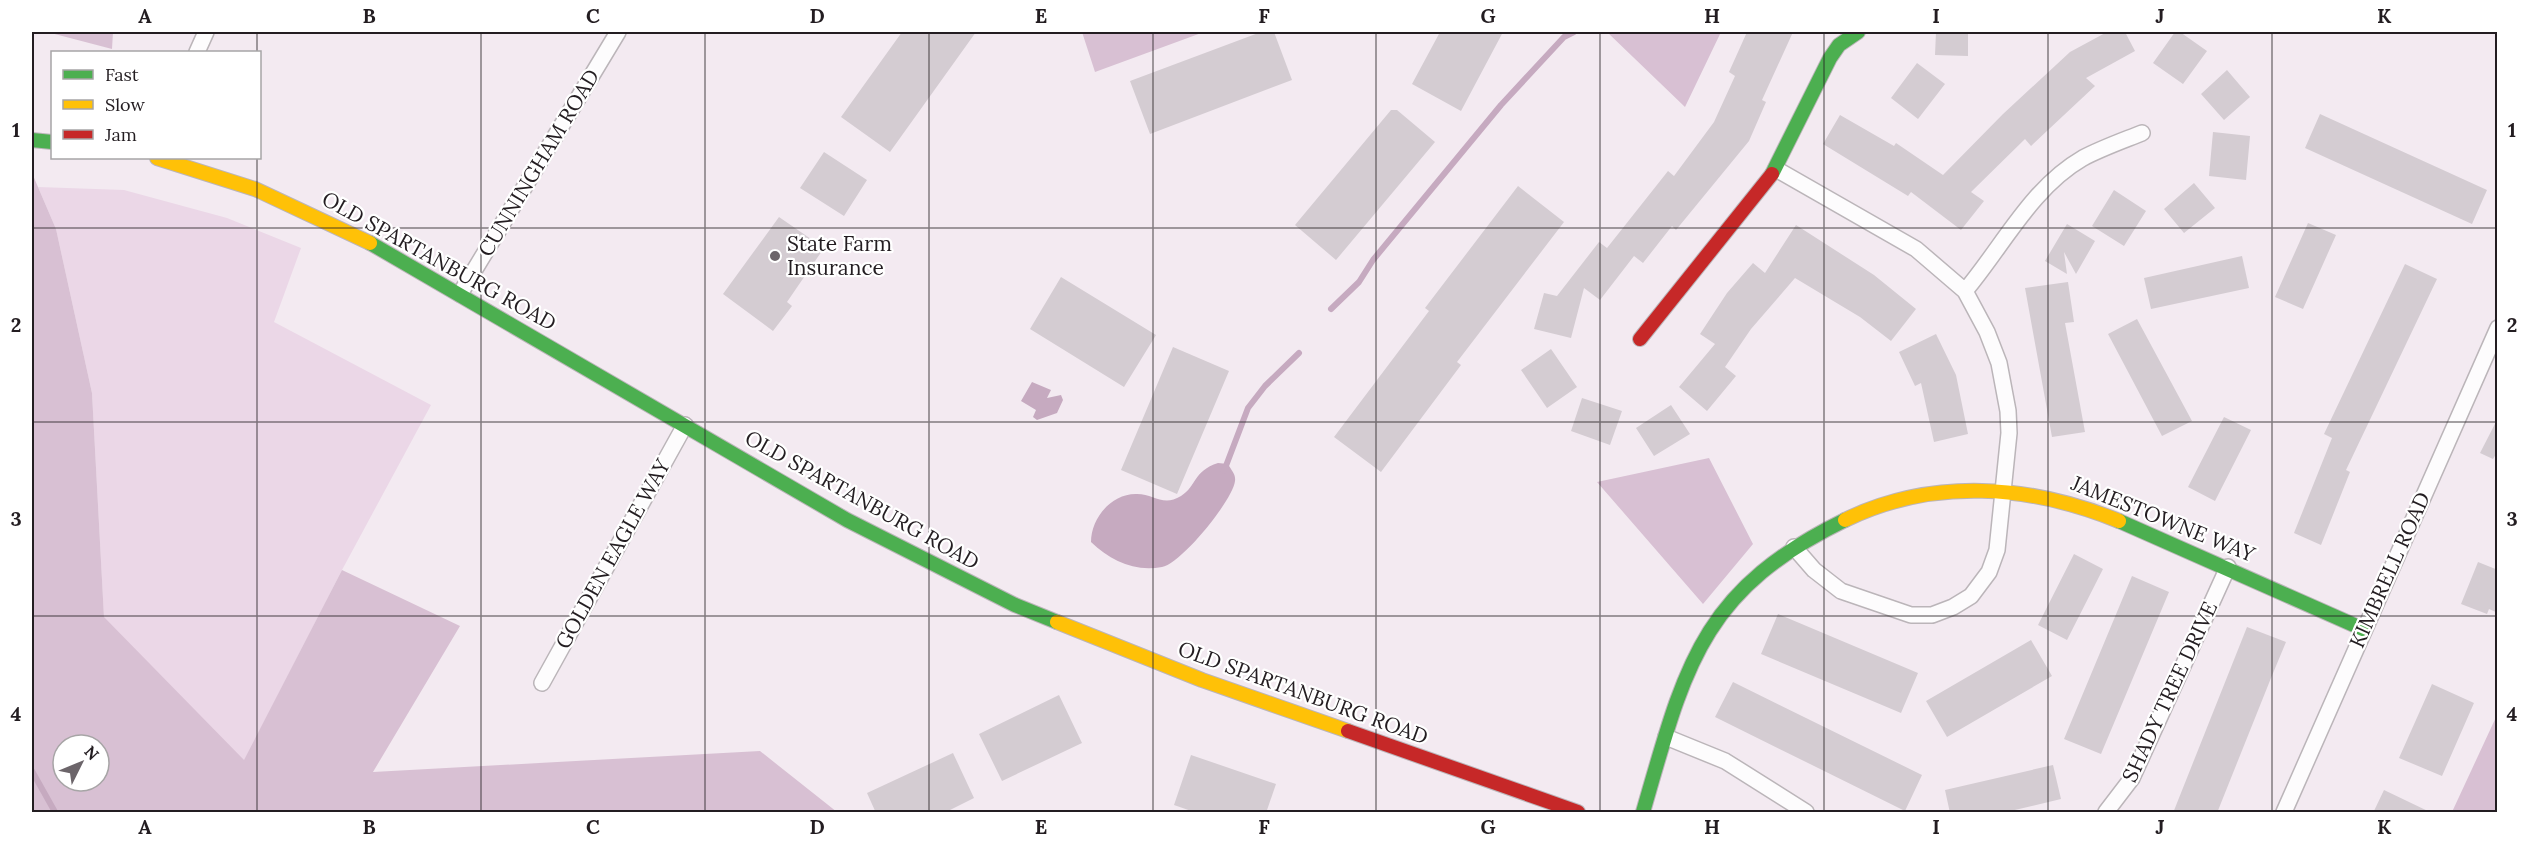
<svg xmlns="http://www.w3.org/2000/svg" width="2529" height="844" viewBox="0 0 2529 844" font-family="Lora,serif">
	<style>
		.green { fill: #ebd7e7 }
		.forest { fill: #d8c0d3; fill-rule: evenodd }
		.water { fill: #c6aac0 }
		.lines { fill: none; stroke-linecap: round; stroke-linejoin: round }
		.stream { stroke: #c6aac0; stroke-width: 6 }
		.building { fill: #d4ccd2 }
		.street-casing { stroke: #bbb5b9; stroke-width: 18 }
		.fast-casing { stroke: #bbb5b9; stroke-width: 16 }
		.slow-casing { stroke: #bbb5b9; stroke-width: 16 }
		.jam-casing { stroke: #bbb5b9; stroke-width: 16 }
		.street { stroke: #fdfcfd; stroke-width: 15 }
		.fast { stroke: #4caf50; stroke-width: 14 }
		.slow { stroke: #ffc107; stroke-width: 14 }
		.jam { stroke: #c62828; stroke-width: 14 }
		.grid { fill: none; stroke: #231d21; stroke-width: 1.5; stroke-opacity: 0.55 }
		.poi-dot { fill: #6c656a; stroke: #fff; stroke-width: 2 }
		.labels { text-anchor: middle; stroke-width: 4.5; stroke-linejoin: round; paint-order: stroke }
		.street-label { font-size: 21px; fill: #231d21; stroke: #fff }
		.poi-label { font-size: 21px; fill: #231d21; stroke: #fff; text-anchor: start }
		.neatline { fill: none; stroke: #231d21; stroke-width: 2 }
		.grid-label { font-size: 20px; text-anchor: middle; font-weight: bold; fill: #231d21 }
	</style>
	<rect width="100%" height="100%" fill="#f3eaf1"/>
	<path class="green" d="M38,187L124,190L227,218L301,248L274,322L431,405L342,570L244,761L104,618L92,393L56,229Z"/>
	<path class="forest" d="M47,32H113L112,49Z
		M1082,32H1204L1095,72Z
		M1607,32H1721L1685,107Z
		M32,173L56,229L92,393L104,617L244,760L342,570L460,626L373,772L760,751L837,812H32ZM63,745H99V781H63Z
		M1709,458L1753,544L1703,604L1597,482Z
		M2497,715V812H2452Z"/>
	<path class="water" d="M1032,382L1051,390L1047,398L1061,395L1063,400L1057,413L1037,420L1033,417L1036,410L1021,401Z
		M1218,463L1228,464C1231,470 1236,474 1235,481C1233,500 1181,564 1162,567C1134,572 1111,561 1091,542C1091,518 1112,493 1137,494C1154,494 1163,507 1181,496C1197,486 1193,471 1218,463Z"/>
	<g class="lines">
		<path class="stream" d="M1331,309L1359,282L1373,260L1501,105L1564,37L1574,32
			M1224,471L1248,408L1265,386L1299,353
			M32,771L55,812"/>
	</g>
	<path class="building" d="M902,32H976L890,152L841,117Z
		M1261,32H1274L1292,80L1150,134L1130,81Z
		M1440,32H1503L1461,111L1412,84Z
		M1747,32H1793L1762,100L1766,102L1749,141L1676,230L1672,226L1643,263L1634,256L1600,300L1584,288L1571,338L1534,329L1544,293L1557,296L1599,242L1607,248L1668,171L1674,176L1714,122L1735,76L1729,72Z
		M1936,32H1968V56L1935,55Z
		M2107,32H2125L2135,51L2086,78L2095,86L2031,146L2025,139L1971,192L1984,201L1961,230L1911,192L1908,196L1823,144L1840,115L1894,146L1896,143L1943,175L2003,114L2070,52Z
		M2175,32H2180L2207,51L2183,84L2153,63Z
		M1917,63L1945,84L1918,119L1891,98Z
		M2227,70L2250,97L2224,120L2201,94Z
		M1391,110H1397L1435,142L1336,260L1295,225Z
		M2320,114L2487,190L2472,224L2305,148Z
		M2213,132L2250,136L2246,180L2209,176Z
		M824,152L867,180L844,216L800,188Z
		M2194,183L2215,208L2184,233L2164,209Z
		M1518,186L1564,222L1457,362L1461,365L1381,472L1334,437L1429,311L1425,308Z
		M2114,190L2146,211L2124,246L2092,226Z
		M779,217L824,248L787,302L792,306L773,331L723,294Z
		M2308,223L2336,235L2303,309L2275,297Z
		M2067,224L2095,241L2076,274L2064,252L2067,274L2045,261Z
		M1796,225L1874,275L1916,309L1891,341L1860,317L1795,278L1751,329L1725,367L1736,376L1707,411L1679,387L1715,344L1700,334L1727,293L1753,263L1765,273Z
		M2242,256L2249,288L2151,309L2144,278Z
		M2405,264L2437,279L2346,470L2350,472L2321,545L2294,533L2332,438L2324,434Z
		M1061,277L1156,335L1124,387L1030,329Z
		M2068,282L2074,322L2065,323L2085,432L2052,437L2025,288Z
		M2137,319L2192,421L2162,436L2108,334Z
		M1936,334L1956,375L1968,434L1934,442L1921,383L1915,386L1899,352Z
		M1173,347L1229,371L1177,494L1121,470Z
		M1551,349L1577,387L1547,408L1521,370Z
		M1582,398L1622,411L1610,445L1571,431Z
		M1671,405L1690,434L1654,456L1636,428Z
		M2224,417L2251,430L2215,501L2188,487Z
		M2498,418V451L2493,459L2480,453Z
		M2074,554L2103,569L2067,640L2038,625Z
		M2478,562L2498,570V613L2489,609L2487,614L2461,604Z
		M2132,576L2169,592L2101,754L2064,739Z
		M1778,614L1918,673L1901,713L1761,654Z
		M2247,627L2286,642L2271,678L2217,813H2173Z
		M2031,640L2052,676L1947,737L1926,701Z
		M1733,682L1922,775L1905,811L1715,717Z
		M2432,684L2474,703L2442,776L2399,758Z
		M1059,695L1082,743L1002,781L979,734Z
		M953,753L974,798L944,813H876L867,793Z
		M1191,755L1276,784L1266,813H1197L1174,805Z
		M2053,765L2061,799L2002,813H1950L1945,790Z
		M2384,790L2432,813H2373Z"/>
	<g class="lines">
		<defs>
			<path id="street" d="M197,52L206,32
				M1776,169L1916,249L1965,291L1987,332L1999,363L2008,411L2009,433L1997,550L1989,572L1971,596L1953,607L1932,615H1911L1841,591L1814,570L1794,547
				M1965,291C2003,246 2031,188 2083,158C2102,148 2122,141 2142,133
				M460,294L618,32
				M542,683L685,425
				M1666,737L1725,761L1806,812
				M2106,812L2132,778L2228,567
				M2284,812L2498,328"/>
			<path id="fast" d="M32,140L52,142
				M1772,174L1830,58L1839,45L1858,32
				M370,243L847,520L1015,605L1057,622
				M2119,521L2363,629
				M1643,812C1685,667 1700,591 1845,520"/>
			<path id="slow" d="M157,158L255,189L370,243
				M1845,520C1933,477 2031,485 2119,521
				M1057,622L1202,680L1348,731"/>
			<path id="jam" d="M1640,339L1772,174
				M1348,731L1578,812"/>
		</defs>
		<use href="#street" class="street-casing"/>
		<use href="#fast" class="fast-casing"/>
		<use href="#slow" class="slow-casing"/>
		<use href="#jam" class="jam-casing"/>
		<use href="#street" class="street"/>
		<use href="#fast" class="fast"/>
		<use href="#slow" class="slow"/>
		<use href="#jam" class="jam"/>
	</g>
	<path class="grid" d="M257,32V52M481,32V812M705,32V812M929,32V812M1153,32V812M1376,32V812M1600,32V812M1824,32V812M2048,32V812M2272,32V812M257,158V812M32,228H2498M32,422H2498M32,616H2498"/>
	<circle class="poi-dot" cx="775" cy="256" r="6"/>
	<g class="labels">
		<g class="street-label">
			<text transform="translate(539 163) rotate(-59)" y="7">CUNNINGHAM ROAD</text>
			<text transform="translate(439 261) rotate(29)" y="7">OLD SPARTANBURG ROAD</text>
			<text transform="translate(862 500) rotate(29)" y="7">OLD SPARTANBURG ROAD</text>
			<text transform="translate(2163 519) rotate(22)" y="7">JAMESTOWNE WAY</text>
			<text transform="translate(613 554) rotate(-61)" y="7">GOLDEN EAGLE WAY</text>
			<text transform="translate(2390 570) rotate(-66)" y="7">KIMBRELL ROAD</text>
			<text transform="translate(2170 692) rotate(-65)" y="7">SHADY TREE DRIVE</text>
			<text transform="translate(1303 693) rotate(20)" y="7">OLD SPARTANBURG ROAD</text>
		</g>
		<g class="poi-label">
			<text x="787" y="251">State Farm<tspan x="787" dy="24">Insurance</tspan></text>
		</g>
	</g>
	<rect width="2529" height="844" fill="none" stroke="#ffffff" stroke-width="66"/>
	<rect x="51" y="51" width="210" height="108" fill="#ffffff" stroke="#a7a5a6" stroke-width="1.5"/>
	<rect x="63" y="70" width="30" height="9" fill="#4caf50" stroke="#a7a5a6" stroke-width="1.5"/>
	<text x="105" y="81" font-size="18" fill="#231d21">Fast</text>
	<rect x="63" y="100" width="30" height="9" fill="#ffc107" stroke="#a7a5a6" stroke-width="1.5"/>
	<text x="105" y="111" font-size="18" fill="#231d21">Slow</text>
	<rect x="63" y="130" width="30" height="9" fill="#c62828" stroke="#a7a5a6" stroke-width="1.5"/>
	<text x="105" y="141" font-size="18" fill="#231d21">Jam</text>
	<g transform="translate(81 763) rotate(47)"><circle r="28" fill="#ffffff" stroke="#a7a5a6" stroke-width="1.5"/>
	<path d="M0-4.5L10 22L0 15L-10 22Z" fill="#6c656a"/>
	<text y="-9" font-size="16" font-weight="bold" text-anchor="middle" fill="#231d21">N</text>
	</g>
	<rect x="33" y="33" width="2463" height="778" class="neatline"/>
	<g class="grid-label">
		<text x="145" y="23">A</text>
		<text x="369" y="23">B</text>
		<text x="593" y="23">C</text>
		<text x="817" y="23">D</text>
		<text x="1041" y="23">E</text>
		<text x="1264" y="23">F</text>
		<text x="1488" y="23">G</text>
		<text x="1712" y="23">H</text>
		<text x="1936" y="23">I</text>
		<text x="2160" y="23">J</text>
		<text x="2384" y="23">K</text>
		<text x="16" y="137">1</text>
		<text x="2512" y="137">1</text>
		<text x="16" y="332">2</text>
		<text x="2512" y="332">2</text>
		<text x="16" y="526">3</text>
		<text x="2512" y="526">3</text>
		<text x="16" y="721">4</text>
		<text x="2512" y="721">4</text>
		<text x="145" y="834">A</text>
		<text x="369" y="834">B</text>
		<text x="593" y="834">C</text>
		<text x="817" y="834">D</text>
		<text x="1041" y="834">E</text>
		<text x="1264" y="834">F</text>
		<text x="1488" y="834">G</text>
		<text x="1712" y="834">H</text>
		<text x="1936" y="834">I</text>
		<text x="2160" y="834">J</text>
		<text x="2384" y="834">K</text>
	</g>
</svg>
